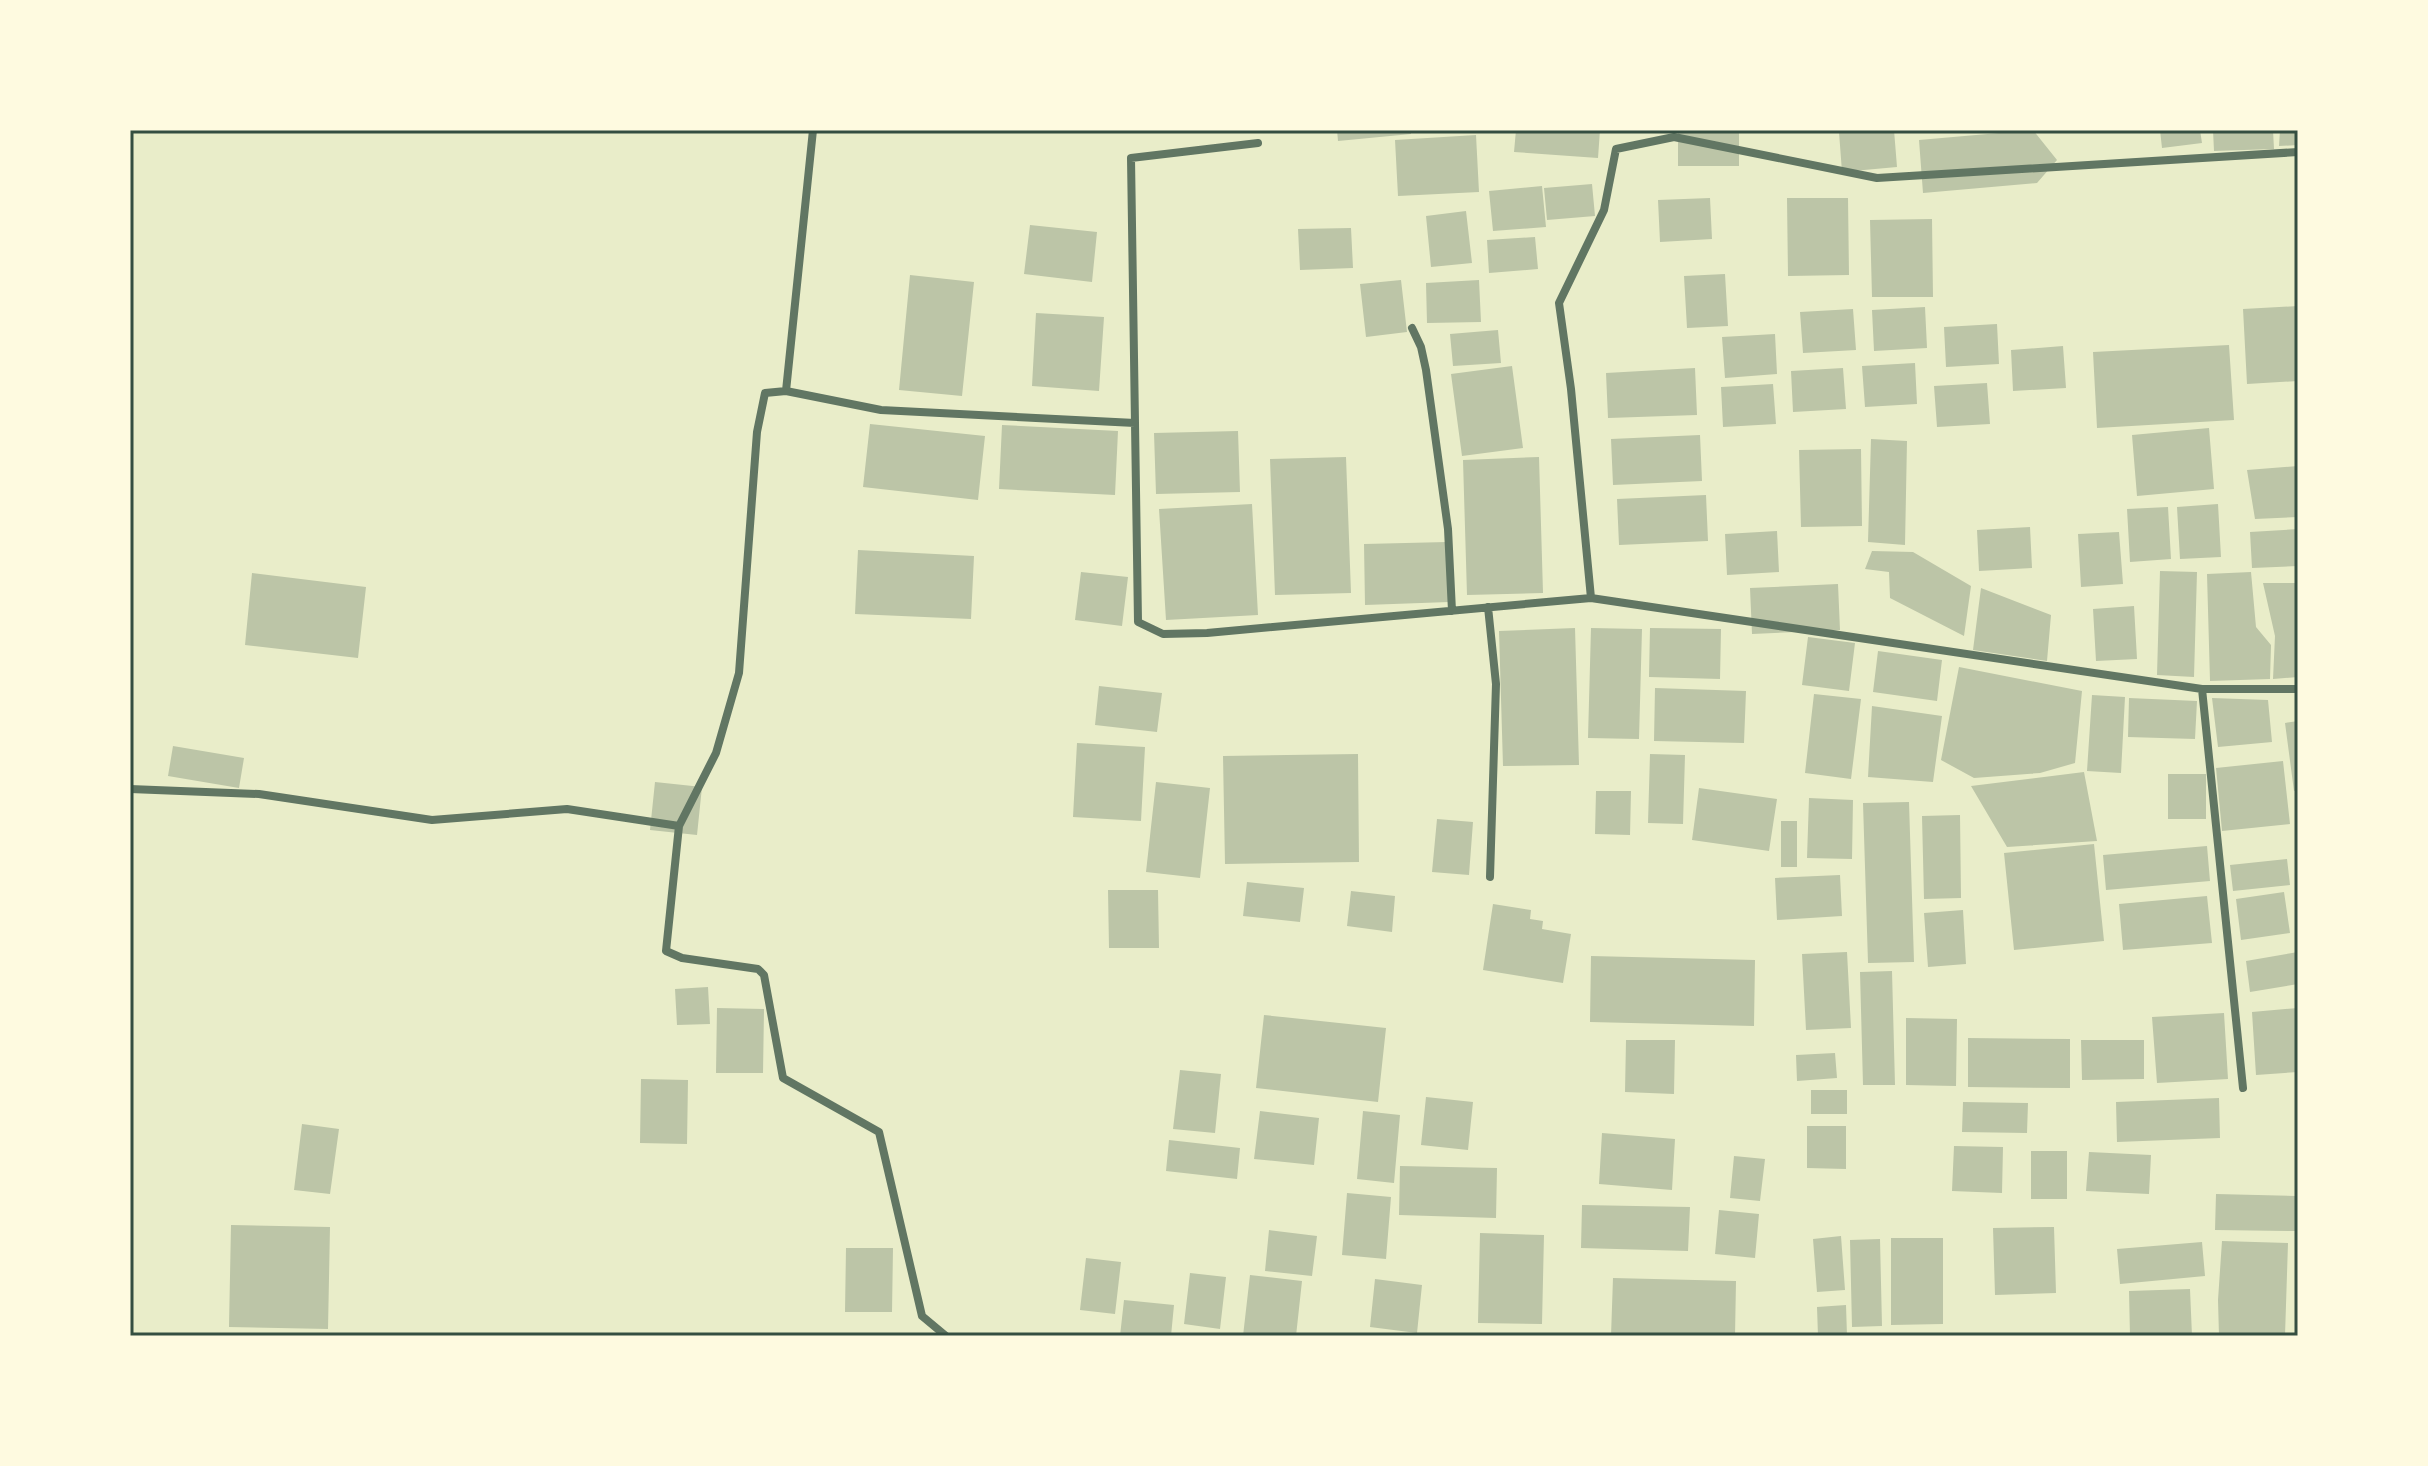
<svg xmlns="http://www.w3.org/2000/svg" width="2428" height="1466" viewBox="0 0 2428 1466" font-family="Quicksand,sans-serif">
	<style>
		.building { fill: #bcc5a7 }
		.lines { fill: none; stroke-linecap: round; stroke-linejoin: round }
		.minor { stroke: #617663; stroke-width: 8 }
		.neatline { fill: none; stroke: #344e41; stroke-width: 3 }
	</style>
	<rect width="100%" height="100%" fill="#e9edc9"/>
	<path class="building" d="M1337,130H1411V134L1338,141Z
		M1516,130H1600L1598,158L1514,152Z
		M1678,130H1739V166H1678Z
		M1860,130H1894L1897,167L1842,172L1839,132Z
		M2033,130L2057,160L2037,183L1923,193L1919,140Z
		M2160,130H2200L2202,143L2162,148Z
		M2213,130H2273L2274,149L2214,151Z
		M2280,130H2298V145L2279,146Z
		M1476,135L1479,192L1398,196L1395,140Z
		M1592,184L1595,216L1547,220L1544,188Z
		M1542,186L1546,227L1493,231L1489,191Z
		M1710,198L1712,239L1660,242L1658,200Z
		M1787,198H1848L1849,275L1788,276Z
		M1466,211L1472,263L1431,267L1426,216Z
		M1932,219L1933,297H1872L1870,220Z
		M1030,225L1097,232L1092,282L1024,274Z
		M1351,228L1353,268L1300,270L1298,229Z
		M1535,237L1538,269L1489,273L1487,240Z
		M1725,274L1728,326L1687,328L1684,276Z
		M910,275L974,282L962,396L899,390Z
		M1401,280L1407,332L1366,337L1360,284Z
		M1479,280L1481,322L1427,323L1426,283Z
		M2298,306V381L2247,384L2243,309Z
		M1925,307L1927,348L1874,351L1872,310Z
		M1853,309L1856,350L1803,353L1800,312Z
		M1036,313L1104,317L1099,391L1032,386Z
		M1997,324L1999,364L1946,367L1944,327Z
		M1498,330L1501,363L1453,366L1450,334Z
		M1775,334L1777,374L1725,378L1722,337Z
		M2229,345L2234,420L2097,428L2093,352Z
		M2063,346L2066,388L2013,391L2011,350Z
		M1915,363L1917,404L1865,407L1862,366Z
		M1512,366L1523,448L1462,456L1451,374Z
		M1695,368L1697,415L1608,418L1606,373Z
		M1843,368L1846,409L1793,412L1791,371Z
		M1987,383L1990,424L1937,427L1934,386Z
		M1773,384L1776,424L1723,427L1721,387Z
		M870,424L985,436L978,500L863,487Z
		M1002,425L1118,431L1115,495L999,489Z
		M2209,428L2214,489L2137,496L2132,435Z
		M1238,431L1240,492L1156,494L1154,433Z
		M1700,435L1702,481L1613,485L1611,439Z
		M1871,439L1907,441L1905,545L1868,542Z
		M1861,449L1862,526L1801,527L1799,450Z
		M1346,457L1351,593L1275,595L1270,459Z
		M1539,457L1543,593L1467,595L1463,460Z
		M2298,466V517L2255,519L2247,470Z
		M1706,495L1708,541L1619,545L1617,499Z
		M1252,504L1258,615L1166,620L1159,509Z
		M2218,504L2221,557L2180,559L2177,507Z
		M2168,507L2171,559L2130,562L2127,509Z
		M2030,527L2032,568L1979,571L1977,530Z
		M2298,529V566L2252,568L2250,532Z
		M1777,531L1779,572L1727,575L1725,534Z
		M2119,532L2123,584L2081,587L2078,534Z
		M1447,542L1449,602L1365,605L1364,544Z
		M858,550L974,556L971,619L855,614Z
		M1872,551L1913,552L1971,586L1964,636L1890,598L1889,572L1865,569Z
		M2160,571L2197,572L2194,677L2157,675Z
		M1081,572L1128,577L1122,626L1075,620Z
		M2251,572L2256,627L2271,645L2270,679L2210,681L2207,574Z
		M252,573L366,587L358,658L245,645Z
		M2263,583H2298V677L2273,679L2275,636Z
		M1838,584L1840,630L1752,634L1750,588Z
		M1981,588L2051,615L2047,661L1973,650Z
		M2134,606L2137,659L2096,661L2093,609Z
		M1575,628L1579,765L1503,766L1499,631Z
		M1591,628L1642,629L1639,739L1588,738Z
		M1650,628L1721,629L1720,679L1649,677Z
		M1808,637L1855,643L1849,691L1802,685Z
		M1878,651L1942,660L1937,701L1873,692Z
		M1959,667L2082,691L2075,763L2040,773L1974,778L1941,760Z
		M1099,686L1162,693L1157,732L1095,725Z
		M1655,688L1746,691L1744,743L1654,741Z
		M1814,694L1861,699L1851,779L1805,773Z
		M2092,695L2125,697L2121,773L2087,771Z
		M2129,698L2197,701L2195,739L2128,737Z
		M2212,698L2268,700L2272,742L2218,747Z
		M1872,706L1942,716L1933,782L1868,777Z
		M2298,721V790L2294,791L2285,723Z
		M1077,743L1145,747L1141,821L1073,817Z
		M173,746L244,758L239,788L168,776Z
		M1358,754L1359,862L1225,864L1223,756Z
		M1650,754L1685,755L1683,824L1648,823Z
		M2283,761L2290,824L2222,831L2216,768Z
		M2084,772L2097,841L2007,847L1971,786Z
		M2168,774H2206V819H2168Z
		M655,782L702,787L697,835L650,830Z
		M1156,782L1210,788L1200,878L1146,872Z
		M1699,788L1777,799L1769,851L1692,840Z
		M1596,791H1631L1630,835L1595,834Z
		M1809,798L1853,800L1852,859L1807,858Z
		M1909,802L1914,962L1868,963L1863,803Z
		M1960,815L1961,898L1924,899L1922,816Z
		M1437,819L1473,822L1469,875L1432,872Z
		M1781,821H1797V867H1781Z
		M2094,844L2104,941L2014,950L2004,853Z
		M2207,846L2210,881L2106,890L2103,855Z
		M2287,859L2290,885L2233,891L2230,865Z
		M1840,875L1842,916L1777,920L1775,878Z
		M1247,882L1304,888L1300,922L1243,916Z
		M1108,890H1158L1159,948H1109Z
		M1351,891L1395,896L1392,932L1347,926Z
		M2284,892L2290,933L2241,940L2236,899Z
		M2207,896L2212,943L2123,950L2119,904Z
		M1493,904L1531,910L1530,919L1543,921L1542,929L1571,934L1563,983L1483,970Z
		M1963,910L1966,964L1928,967L1924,913Z
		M1847,952L1851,1028L1806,1030L1802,954Z
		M2298,952V984L2250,992L2246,961Z
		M1591,956L1755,960L1754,1026L1590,1022Z
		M1892,971L1895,1085H1863L1860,972Z
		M708,987L710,1024L677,1025L675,989Z
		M717,1008L764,1009L763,1073H716Z
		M2298,1008V1072L2256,1075L2252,1012Z
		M2224,1013L2228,1079L2157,1083L2152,1017Z
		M1264,1015L1386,1028L1378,1102L1256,1088Z
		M1906,1018L1957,1019L1956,1086L1906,1085Z
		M1968,1038L2070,1039V1088L1968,1087Z
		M1626,1040H1675L1674,1094L1625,1092Z
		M2081,1040H2144V1079L2082,1080Z
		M1835,1053L1837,1078L1797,1081L1796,1055Z
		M1180,1070L1221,1074L1215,1133L1173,1129Z
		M641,1079L688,1080L687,1144L640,1143Z
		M1811,1090H1847V1114H1811Z
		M1426,1097L1473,1102L1468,1150L1421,1145Z
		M2219,1098L2220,1138L2117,1142L2116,1102Z
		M1963,1102L2028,1103L2027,1133L1962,1132Z
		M1260,1111L1319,1118L1314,1165L1254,1159Z
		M1363,1111L1400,1115L1394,1183L1357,1179Z
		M302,1124L339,1129L330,1194L294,1190Z
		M1807,1126H1846V1169L1807,1168Z
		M1602,1133L1675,1139L1672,1190L1599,1184Z
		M1169,1140L1240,1148L1237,1179L1166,1171Z
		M1954,1146L2003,1147L2002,1193L1952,1191Z
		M2031,1151H2067V1199H2031Z
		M2089,1152L2151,1155L2149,1194L2086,1191Z
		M1734,1156L1765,1159L1760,1201L1730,1198Z
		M1400,1166L1497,1168L1496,1218L1399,1215Z
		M1347,1193L1391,1197L1386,1259L1342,1255Z
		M2216,1194L2296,1196V1231L2215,1230Z
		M1582,1205L1690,1207L1688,1251L1581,1248Z
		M1719,1210L1759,1214L1755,1258L1715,1254Z
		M231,1225L330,1227L328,1329L229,1327Z
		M2054,1227L2056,1293L1995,1295L1993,1228Z
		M1269,1230L1317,1236L1312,1276L1265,1271Z
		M1480,1233L1544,1235L1542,1324L1478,1323Z
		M1841,1236L1845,1290L1817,1292L1813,1239Z
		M1891,1238H1943V1324L1891,1325Z
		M1880,1239L1882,1326L1852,1327L1850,1240Z
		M2222,1241L2288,1243L2285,1336H2219L2218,1300Z
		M2202,1242L2205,1276L2120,1284L2117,1249Z
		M846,1248H893L892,1312H845Z
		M1086,1258L1121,1262L1115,1314L1080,1310Z
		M1190,1273L1226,1277L1220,1329L1184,1324Z
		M1250,1275L1302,1281L1296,1336H1243Z
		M1613,1278L1736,1281L1735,1336H1611Z
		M1375,1279L1422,1285L1417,1333L1370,1327Z
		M2190,1289L2192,1336H2130L2129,1291Z
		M1124,1300L1174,1305L1171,1336H1120Z
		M1846,1305L1847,1336H1818L1817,1307Z"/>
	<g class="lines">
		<path class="minor" d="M1258,143L1131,158L1138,622L1163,634L1207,633L1591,598
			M2298,152L1877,178L1674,137L1616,149L1604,210L1559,303L1571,389L1591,598L2202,689H2298
			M1412,328L1421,347L1426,370L1448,529L1452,611
			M786,391L813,130
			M1488,607L1496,684L1490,877
			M2202,689L2243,1088
			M130,789L259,794L432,820L567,809L679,826
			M946,1336L922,1316L879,1132L783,1078L764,975L758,969L682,958L666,951L679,826L716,753L739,673L757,432L765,393L786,391L881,410L1135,423"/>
	</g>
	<rect width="2428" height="1466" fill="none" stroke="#fefae0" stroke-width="264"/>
	<rect x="132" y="132" width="2164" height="1202" class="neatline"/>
</svg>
